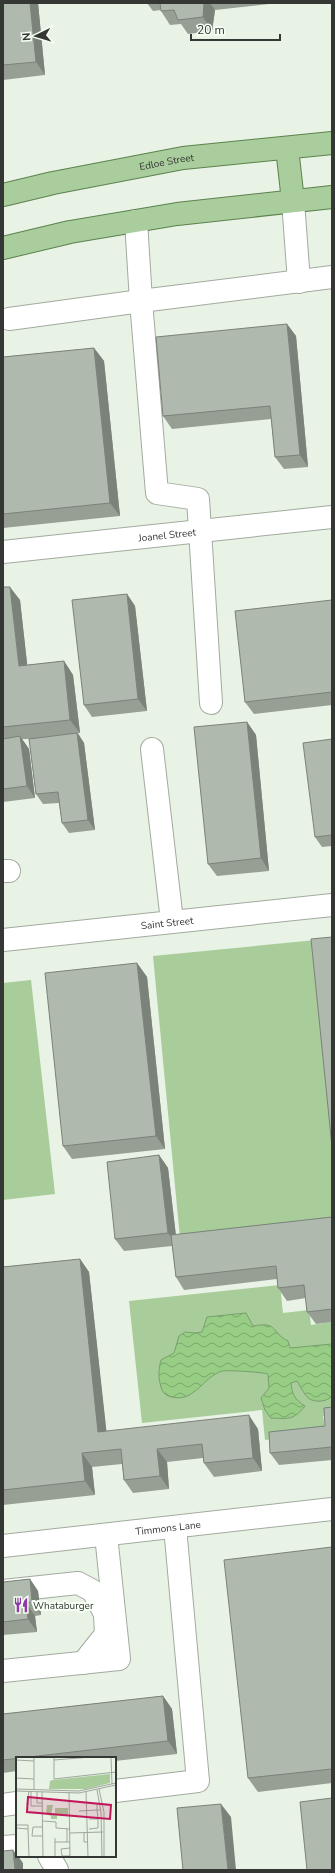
<svg xmlns="http://www.w3.org/2000/svg" width="335" height="1873" viewBox="0 0 335 1873" font-family="'Nunito Sans',sans-serif">
	<style>
		.grass { fill: #a8cd9b }
		.water { fill: url(#water-waves); stroke: #79a06c }
		.lines { fill: none; stroke-linecap: round; stroke-linejoin: round }
		.minor-casing { stroke: #a2ab9f; stroke-width: 24 }
		.major-casing { stroke: #5b824d; stroke-width: 24 }
		.minor { stroke: #fff; stroke-width: 22 }
		.major { stroke: #a9cd9d; stroke-width: 22 }
		.wall { fill: #979f95 }
		.shaded-wall { fill: #7b8279 }
		.building { fill: #b0b9ad; stroke: #7b8279 }
		.labels { text-anchor: middle; stroke-width: 4; stroke-linejoin: round; paint-order: stroke }
		.street-label { font-size: 10px; fill: #343733; stroke: #f6fff3 }
		.poi-label { font-size: 10px; fill: #343733; stroke: #f6fff3; text-anchor: start }
		.inset-road { fill: none; stroke: #a0a79e; stroke-width: 1 }
		.view { fill: #c2185b; fill-opacity: 0.15; stroke: #c2185b; stroke-width: 2 }
		.inset-edge { fill: none; stroke: #343733; stroke-width: 2 }
	</style>
	<defs>
		<pattern id="water-waves" width="16" height="10" patternUnits="userSpaceOnUse"><rect width="16" height="10" fill="#97cd85"/><path d="M0 5q4-4 8 0t8 0" fill="none" stroke="#7ca76d"/></pattern>
	</defs>
	<rect width="100%" height="100%" fill="#e8f2e5"/>
	<path class="grass" d="M316,940L332,1102V1224L180,1238L153,956Z
		M31,980L55,1194L3,1200V983Z
		M280,1285L283,1313L309,1310L311,1325L332,1322V1415L323,1416L326,1433L265,1440L262,1410L142,1423L129,1301Z"/>
	<path class="water" d="M246,1313L253,1326C279,1321 271,1333 288,1341L290,1348L332,1344V1396C327,1402 315,1403 308,1398C304,1394 300,1386 297,1381L291,1383C292,1394 295,1400 305,1406C294,1420 288,1419 271,1418L265,1410L261,1398L269,1388L268,1374C262,1372 228,1370 222,1371C203,1377 194,1403 172,1397C167,1396 164,1394 162,1390C158,1379 158,1372 161,1360L174,1353L179,1336L185,1332L195,1333L202,1332L207,1317Z"/>
	<g class="lines">
		<defs>
			<g id="minor">
				<path d="M293,201L299,282"/>
				<path d="M136,221L141,301L332,277"/>
				<path d="M9,319L141,301L157,493L198,499L211,703"/>
				<path id="s1" d="M3,552L332,517"/>
				<path d="M152,749L172,921"/>
				<path d="M3,871H9"/>
				<path id="s2" d="M3,940L332,905"/>
				<path id="s3" d="M3,1546L332,1509"/>
				<path d="M3,1591L78,1583L93,1591L105,1614L106,1634L83,1663"/>
				<path d="M3,1671L119,1659L106,1535"/>
				<path d="M115,1791L198,1781L175,1527"/>
				<path d="M3,1805L17,1803"/>
				<path d="M3,1847L17,1846"/>
				<path d="M49,1856L57,1870"/>
			</g>
			<g id="major">
				<path d="M287,148L293,201"/>
				<path id="s4" d="M3,195L53,183L183,158L332,143"/>
				<path d="M3,248L70,232L177,214L332,197"/>
			</g>
		</defs>
		<use href="#minor" class="minor-casing"/>
		<use href="#major" class="major-casing"/>
		<use href="#minor" class="minor"/>
		<use href="#major" class="major"/>
	</g>
	<path class="wall" d="M3,3H38L45,75L3,80Z
		M147,3H278L215,10L212,31L188,34L181,24L170,25L161,11V10L153,11Z
		M287,324L296,336L308,467L284,469L275,457L271,419L172,429L163,416Z
		M94,348L104,361L120,516L3,528V357Z
		M3,587L20,600L27,665L64,661L73,675L80,733H78L84,743L95,830L69,833L62,823L59,803L43,804L36,794L29,739H22L29,749L35,798L3,802Z
		M127,594L135,606L147,711L92,717L84,705Z
		M332,600V705L254,714L245,702Z
		M247,722L256,735L269,871L217,876L208,864Z
		M332,739V846L322,847L315,837Z
		M137,963L147,977L165,1149L72,1159L63,1146Z
		M159,1155L168,1168L176,1235L332,1217V1322L316,1324L307,1312L306,1298L287,1301L278,1288L277,1279L184,1290L176,1277L172,1246L124,1251L115,1239Z
		M80,1259L89,1272L106,1431L258,1429L262,1471L214,1477L204,1463L203,1458L167,1462L169,1489L133,1493L124,1480L122,1464L92,1467L95,1495L3,1505V1267Z
		M332,1407V1460L279,1465L270,1453L325,1426Z
		M332,1547V1783L258,1792L248,1778Z
		M30,1579L38,1591L41,1615L35,1616L37,1632L3,1635V1582Z
		M163,1696L172,1709L177,1754L115,1761V1758H17V1771L3,1773V1714Z"/>
	<path class="shaded-wall" d="M30,3H38L45,75L36,62Z
		M204,3H210L215,10L212,31L203,17Z
		M287,324L296,336L308,467L300,455Z
		M94,348L104,361L120,516L110,503Z
		M10,587L20,600L29,680L19,666Z
		M127,594L135,606L147,711L138,699Z
		M64,661L73,675L80,733L70,720Z
		M247,722L256,735L269,871L261,858Z
		M77,733L84,743L95,830L88,820Z
		M20,736L29,749L35,798L27,786Z
		M137,963L147,977L165,1149L156,1136Z
		M159,1155L168,1168L177,1246L168,1233Z
		M80,1259L89,1272L108,1445L98,1432Z
		M249,1415L258,1429L262,1471L253,1458Z
		M157,1449L167,1462L169,1489L160,1476Z
		M82,1453L92,1467L95,1495L85,1481Z
		M30,1579L38,1591L41,1615L32,1602Z
		M26,1603L35,1616L37,1632L28,1619Z
		M163,1696L172,1709L177,1754L168,1741Z
		M221,1804L231,1817L236,1870H228Z
		M13,1850L17,1855V1856H18L23,1863V1870H15Z"/>
	<path class="building" d="M3,3H30L36,62L3,65Z
		M160,3H204L203,17L178,20L174,10L161,11Z
		M287,324L300,455L275,457L270,406L163,416L156,337Z
		M94,348L110,503L3,514V357Z
		M3,587H10L19,666L64,661L70,720L3,727Z
		M127,594L138,699L84,705L72,600Z
		M332,600V692L245,702L235,611Z
		M247,722L261,858L208,864L194,727Z
		M77,733L88,820L62,823L58,792L36,794L29,739Z
		M20,736L27,786L3,789V739Z
		M332,739V835L315,837L303,743Z
		M332,937V1147L311,939Z
		M137,963L156,1136L63,1146L45,973Z
		M159,1155L168,1233L115,1239L107,1162Z
		M332,1217V1309L307,1312L304,1285L278,1288L276,1266L176,1277L171,1235Z
		M80,1259L98,1432L249,1415L253,1458L204,1463L202,1444L157,1449L160,1476L124,1480L121,1449L82,1453L85,1481L3,1490V1267Z
		M332,1407V1447L270,1453L269,1432L325,1426L324,1408Z
		M332,1547V1769L248,1778L224,1560Z
		M30,1579L32,1602L26,1603L28,1619L3,1622V1582Z
		M163,1696L168,1741L3,1760V1714Z
		M332,1798V1870H307L300,1802Z
		M221,1804L228,1870H183L177,1808Z
		M13,1850L15,1870H3V1851Z"/>
	<defs>
		<symbol id="restaurant-bare" viewBox="-9 -9 18 18"><path d="M-5-6h1v4h1v-4h1v4h1v-4h1v5L-1.5 .5V6h-2V.5L-5-1ZM5-6V6H3V1.5H1.5Q1.5-4 5-6Z" fill="#8f3aa8" stroke="#f6fff3" stroke-width="2.5" paint-order="stroke"/></symbol>
	</defs>
	<g fill-rule="evenodd">
		<use href="#restaurant-bare" x="10" y="1594" width="22" height="22"/>
	</g>
	<g class="labels">
		<g class="street-label">
			<text dy="4" stroke="none"><textPath href="#s4" startOffset="167">Edloe Street</textPath></text>
			<text dy="4" stroke="none"><textPath href="#s1" startOffset="165">Joanel Street</textPath></text>
			<text dy="4" stroke="none"><textPath href="#s2" startOffset="165">Saint Street</textPath></text>
			<text dy="4" stroke="none"><textPath href="#s3" startOffset="166">Timmons Lane</textPath></text>
		</g>
		<g class="poi-label">
			<text x="33" y="1609">Whataburger</text>
		</g>
	</g>
	<g transform="translate(16 1757)">
		<rect width="100" height="100" fill="#e8f2e5"/>
		<path d="M31,48H37L35,58H39V51H52V58H41V62H35V59L30,57Z" fill="#a8cd9b"/>
		<path d="M94,17V26L70,32H33L34,24L37,23Z" fill="#a8cd9b"/>
		<path class="inset-road" d="M38,0V22L100,15M95,0L96,27M0,3L18,4M38,3L75,0M0,21L18,22M0,32L63,34L100,26M83,32L88,55V100M18,33V0M81,33L85,55L86,100M0,34L63,36L100,28M15,34V49H27M70,34L72,100M21,35V46H27M26,35L27,100M53,35L54,100M11,48L13,34M63,54L81,53V47M73,62H82L81,53H85M27,64L40,65V71L54,72M0,68H12V72M27,70H17L16,79H27M0,71L12,72L13,100M51,72V85M73,72L82,71V62M68,75V85H71M54,76L87,75M39,81V100M39,85H54M54,99H46L45,92L54,91"/>
		<path class="view" d="M12,40L95,48L94,62L11,55Z"/>
		<rect width="100" height="100" class="inset-edge"/>
	</g>
	<rect width="335" height="1873" fill="none" stroke="#343733" stroke-width="8"/>
	<g transform="translate(36 36) rotate(265)" stroke="#f6fff3" stroke-width="3" paint-order="stroke">
	<path d="M0-3L7 15L0 10L-7 15Z" fill="#343733"/>
	<text y="-6" font-size="11" font-weight="bold" text-anchor="middle" fill="#343733">N</text>
	</g>
	<path d="M191 34v6h89v-6" fill="none" stroke="#343733" stroke-width="2"/>
	<text x="197" y="34" font-size="12" fill="#343733" stroke="#f6fff3" stroke-width="3" paint-order="stroke">20 m</text>
</svg>
